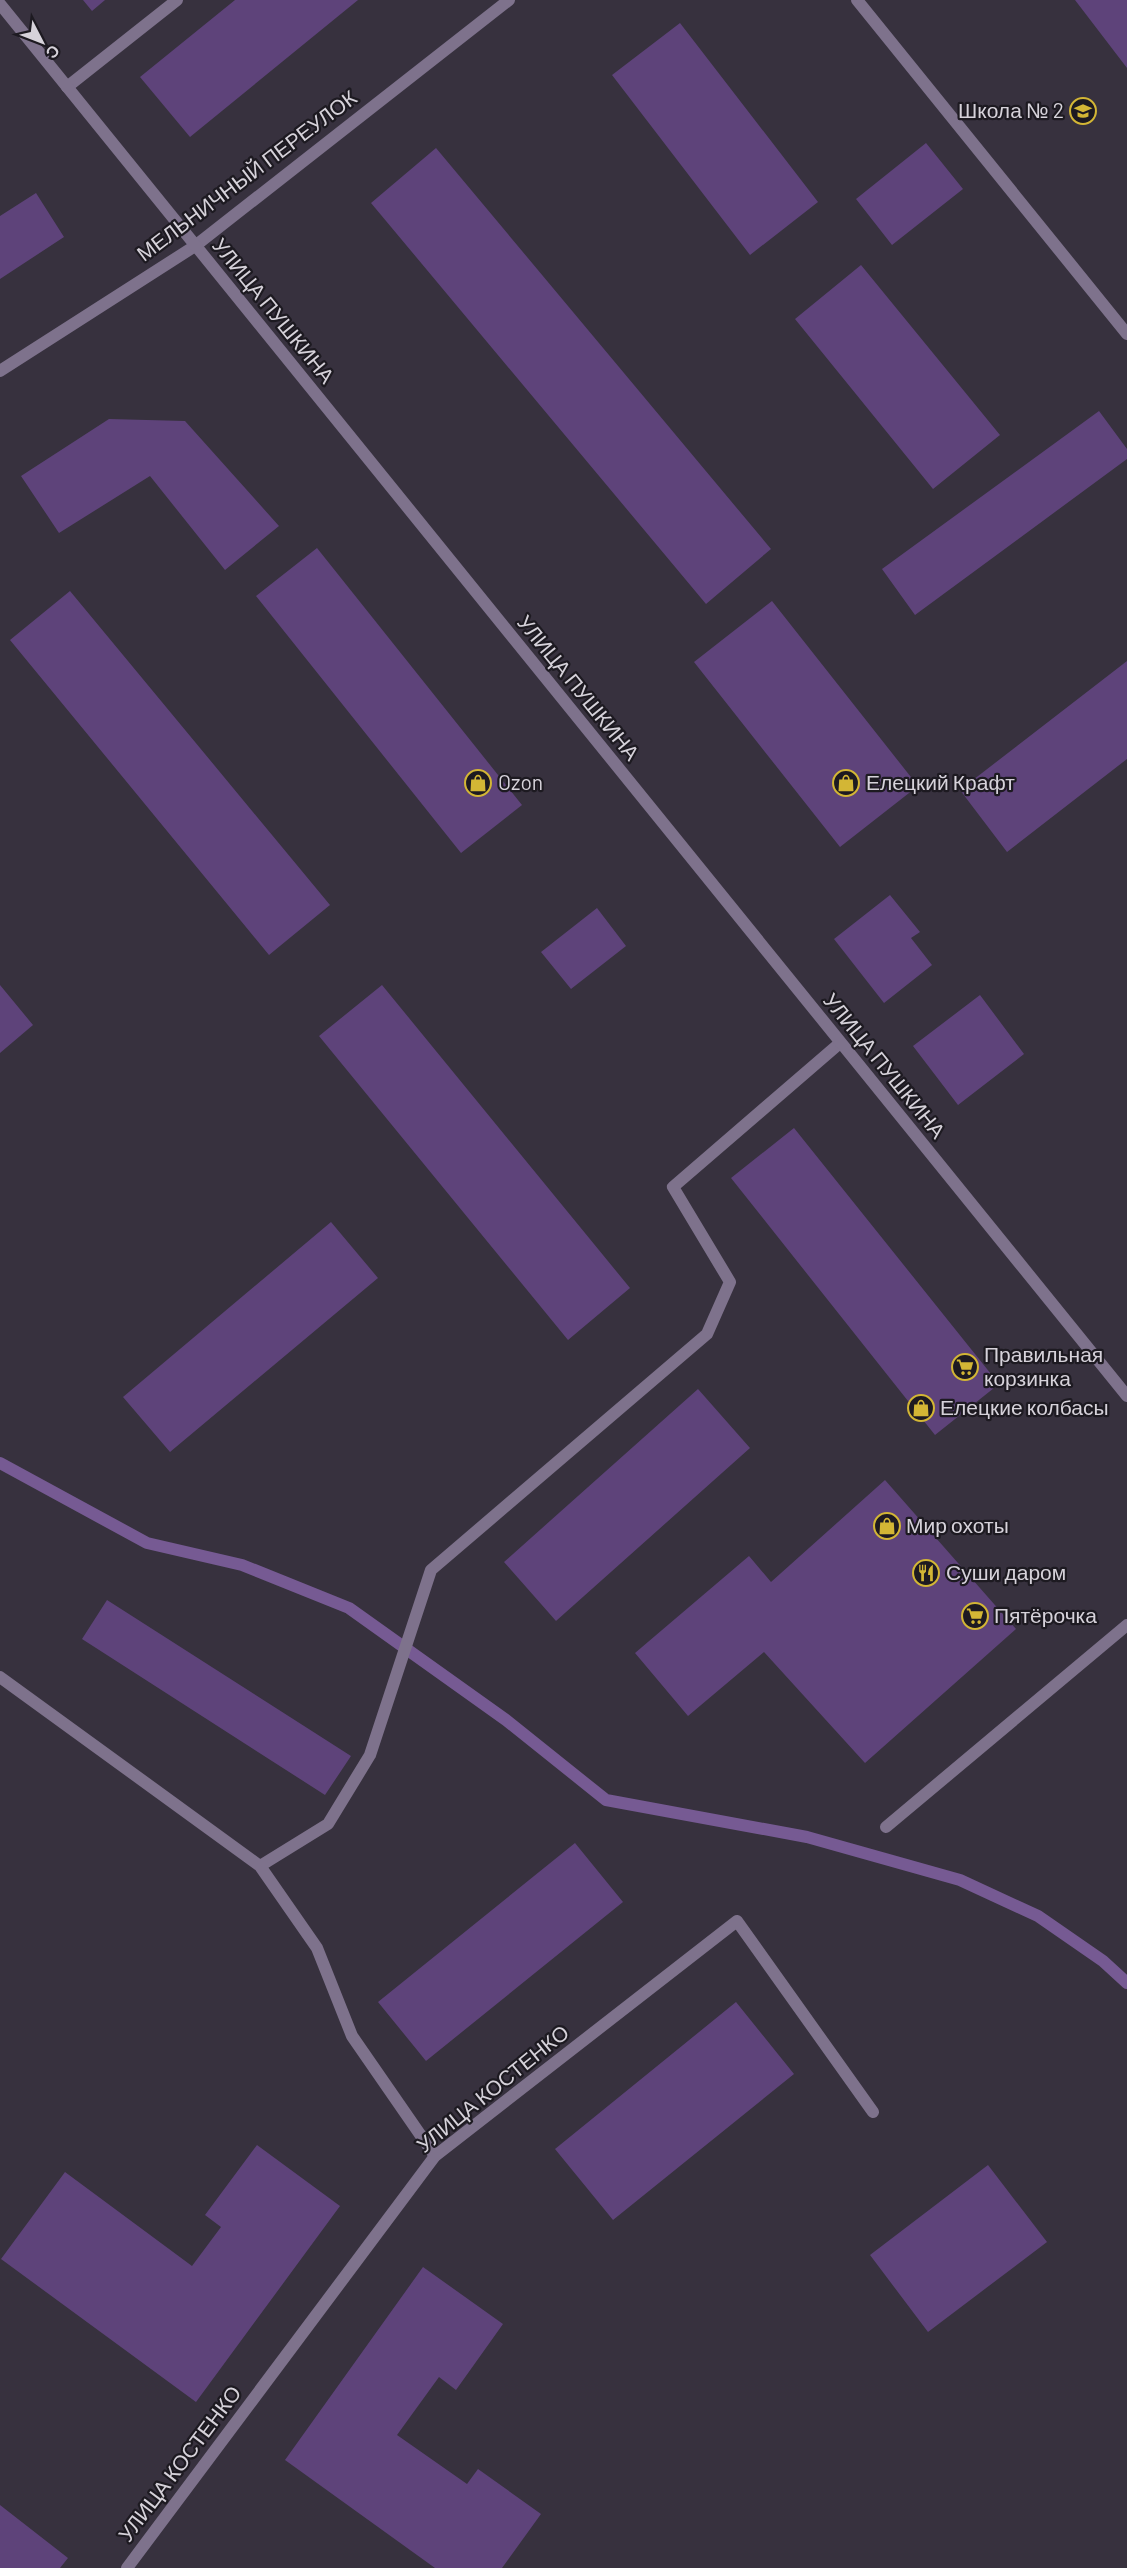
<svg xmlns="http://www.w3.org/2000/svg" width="1127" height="2568" viewBox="0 0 1127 2568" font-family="Barlow,sans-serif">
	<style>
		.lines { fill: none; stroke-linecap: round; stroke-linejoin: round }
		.stream { stroke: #765a93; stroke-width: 12 }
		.building { fill: #5e437a }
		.service { stroke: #7e728c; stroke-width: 12 }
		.minor { stroke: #7e728c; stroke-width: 12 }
		.tertiary { stroke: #7e728c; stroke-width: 12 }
		.labels { text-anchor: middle; stroke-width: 4.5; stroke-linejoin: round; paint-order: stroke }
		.poi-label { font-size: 21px; fill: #d6d2da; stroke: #1d1a21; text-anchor: start }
		.street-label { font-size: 21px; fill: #d6d2da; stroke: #1d1a21 }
	</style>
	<rect width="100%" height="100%" fill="#37313e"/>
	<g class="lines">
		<path class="stream" d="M0,1463L147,1543L242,1565L349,1608L506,1720L606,1800L807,1837L960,1880L1038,1916L1103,1961L1127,1983"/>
	</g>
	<path class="building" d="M83,0H105L92,11Z
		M235,0H358L190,137L140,77Z
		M1075,0H1127V68Z
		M680,23L818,202L750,255L612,75Z
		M926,143L963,189L892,245L856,199Z
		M436,148L771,549L706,604L371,203Z
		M36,193L64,237L0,279V216Z
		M861,265L1000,435L933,489L795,319Z
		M1099,411L1127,449V459L915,615L882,569Z
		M109,419L185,421L279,526L225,570L150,476L59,533L21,476Z
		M317,548L522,805L461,853L256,596Z
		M70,591L330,905L269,955L10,640Z
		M772,601L918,786L840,847L694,662Z
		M1127,661V759L1007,852L960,790Z
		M890,895L920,932L911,938L932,965L884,1003L834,939Z
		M597,908L626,946L571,989L541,952Z
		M0,985L33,1025L0,1053Z
		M382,985L630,1288L568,1340L319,1036Z
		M980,995L1024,1054L958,1105L913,1046Z
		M794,1128L999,1384L935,1435L731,1178Z
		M331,1222L378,1278L170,1452L123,1397Z
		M698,1389L750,1448L556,1621L504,1562Z
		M885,1480L1016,1629L865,1763L764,1652L688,1716L635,1653L749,1556L771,1582Z
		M107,1600L351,1756L325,1795L82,1639Z
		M575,1843L623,1902L426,2061L378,2002Z
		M736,2002L794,2074L613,2220L555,2149Z
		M257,2145L340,2206L196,2402L1,2259L65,2172L192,2266L221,2227L205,2215Z
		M988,2165L1047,2242L928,2332L870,2255Z
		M423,2267L503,2324L456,2390L439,2377L397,2435L467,2484L478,2469L541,2514L502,2568H435L285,2460Z
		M0,2505L68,2558L60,2568H0Z"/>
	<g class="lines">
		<path class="service" d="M67,87L177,0
			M0,1677L260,1866L317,1948L352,2036L435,2156
			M886,1827L1127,1625
			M260,1866L328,1824L370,1755L431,1570L707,1334L730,1282L673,1187L840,1043"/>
		<path class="minor" d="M857,0L1127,334
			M0,371L195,246L509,0
			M127,2568L435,2156L737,1921L873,2112"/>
		<path class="tertiary" d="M0,4L1127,1396"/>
	</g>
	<defs>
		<symbol id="school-ring" viewBox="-11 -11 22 22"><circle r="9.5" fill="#1d1a21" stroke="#d3b635" stroke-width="1.5"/><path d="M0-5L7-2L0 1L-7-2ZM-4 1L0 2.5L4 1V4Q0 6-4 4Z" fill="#d3b635"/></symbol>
		<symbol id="shop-ring" viewBox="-11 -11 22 22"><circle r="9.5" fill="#1d1a21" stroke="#d3b635" stroke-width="1.5"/><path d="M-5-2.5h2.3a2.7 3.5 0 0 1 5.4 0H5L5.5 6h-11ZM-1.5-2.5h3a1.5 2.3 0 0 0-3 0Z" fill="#d3b635"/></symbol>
		<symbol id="supermarket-ring" viewBox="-11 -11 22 22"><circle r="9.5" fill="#1d1a21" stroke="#d3b635" stroke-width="1.5"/><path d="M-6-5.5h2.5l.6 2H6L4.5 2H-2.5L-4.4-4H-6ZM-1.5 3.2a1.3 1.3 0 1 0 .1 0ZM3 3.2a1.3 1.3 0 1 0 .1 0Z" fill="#d3b635"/></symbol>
		<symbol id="restaurant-ring" viewBox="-11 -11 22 22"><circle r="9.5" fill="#1d1a21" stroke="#d3b635" stroke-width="1.5"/><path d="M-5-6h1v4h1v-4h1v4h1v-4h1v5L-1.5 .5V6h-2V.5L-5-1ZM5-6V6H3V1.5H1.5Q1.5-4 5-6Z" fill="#d3b635"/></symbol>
	</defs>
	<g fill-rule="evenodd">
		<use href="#school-ring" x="1068" y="96" width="30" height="30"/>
		<use href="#shop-ring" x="463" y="768" width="30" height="30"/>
		<use href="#shop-ring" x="831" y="768" width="30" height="30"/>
		<use href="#supermarket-ring" x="950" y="1352" width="30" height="30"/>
		<use href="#shop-ring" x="906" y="1393" width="30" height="30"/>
		<use href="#shop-ring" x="872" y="1511" width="30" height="30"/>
		<use href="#restaurant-ring" x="911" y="1558" width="30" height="30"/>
		<use href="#supermarket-ring" x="960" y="1601" width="30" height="30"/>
	</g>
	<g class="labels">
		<g class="poi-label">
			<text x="1064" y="118" text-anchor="end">Школа № 2</text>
			<text x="498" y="790">Ozon</text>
			<text x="866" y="790">Елецкий Крафт</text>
			<text x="984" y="1362">Правильная<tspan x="984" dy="24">корзинка</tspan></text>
			<text x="940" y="1415">Елецкие колбасы</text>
			<text x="906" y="1533">Мир охоты</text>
			<text x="946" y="1580">Суши даром</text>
			<text x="994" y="1623">Пятёрочка</text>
		</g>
		<g class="street-label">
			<text transform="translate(247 176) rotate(-37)" y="7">МЕЛЬНИЧНЫЙ ПЕРЕУЛОК</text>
			<text transform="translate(273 311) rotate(51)" y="7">УЛИЦА ПУШКИНА</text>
			<text transform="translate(578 688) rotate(51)" y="7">УЛИЦА ПУШКИНА</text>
			<text transform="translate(884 1066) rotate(51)" y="7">УЛИЦА ПУШКИНА</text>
			<text transform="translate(493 2089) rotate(-39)" y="7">УЛИЦА КОСТЕНКО</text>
			<text transform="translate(180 2464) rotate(-53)" y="7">УЛИЦА КОСТЕНКО</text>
		</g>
	</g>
	<g transform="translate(42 42) rotate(132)" stroke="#1d1a21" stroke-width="4.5" paint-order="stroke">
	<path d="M0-4.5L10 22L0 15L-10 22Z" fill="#d6d2da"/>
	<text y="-9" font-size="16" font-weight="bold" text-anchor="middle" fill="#d6d2da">С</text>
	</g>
</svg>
